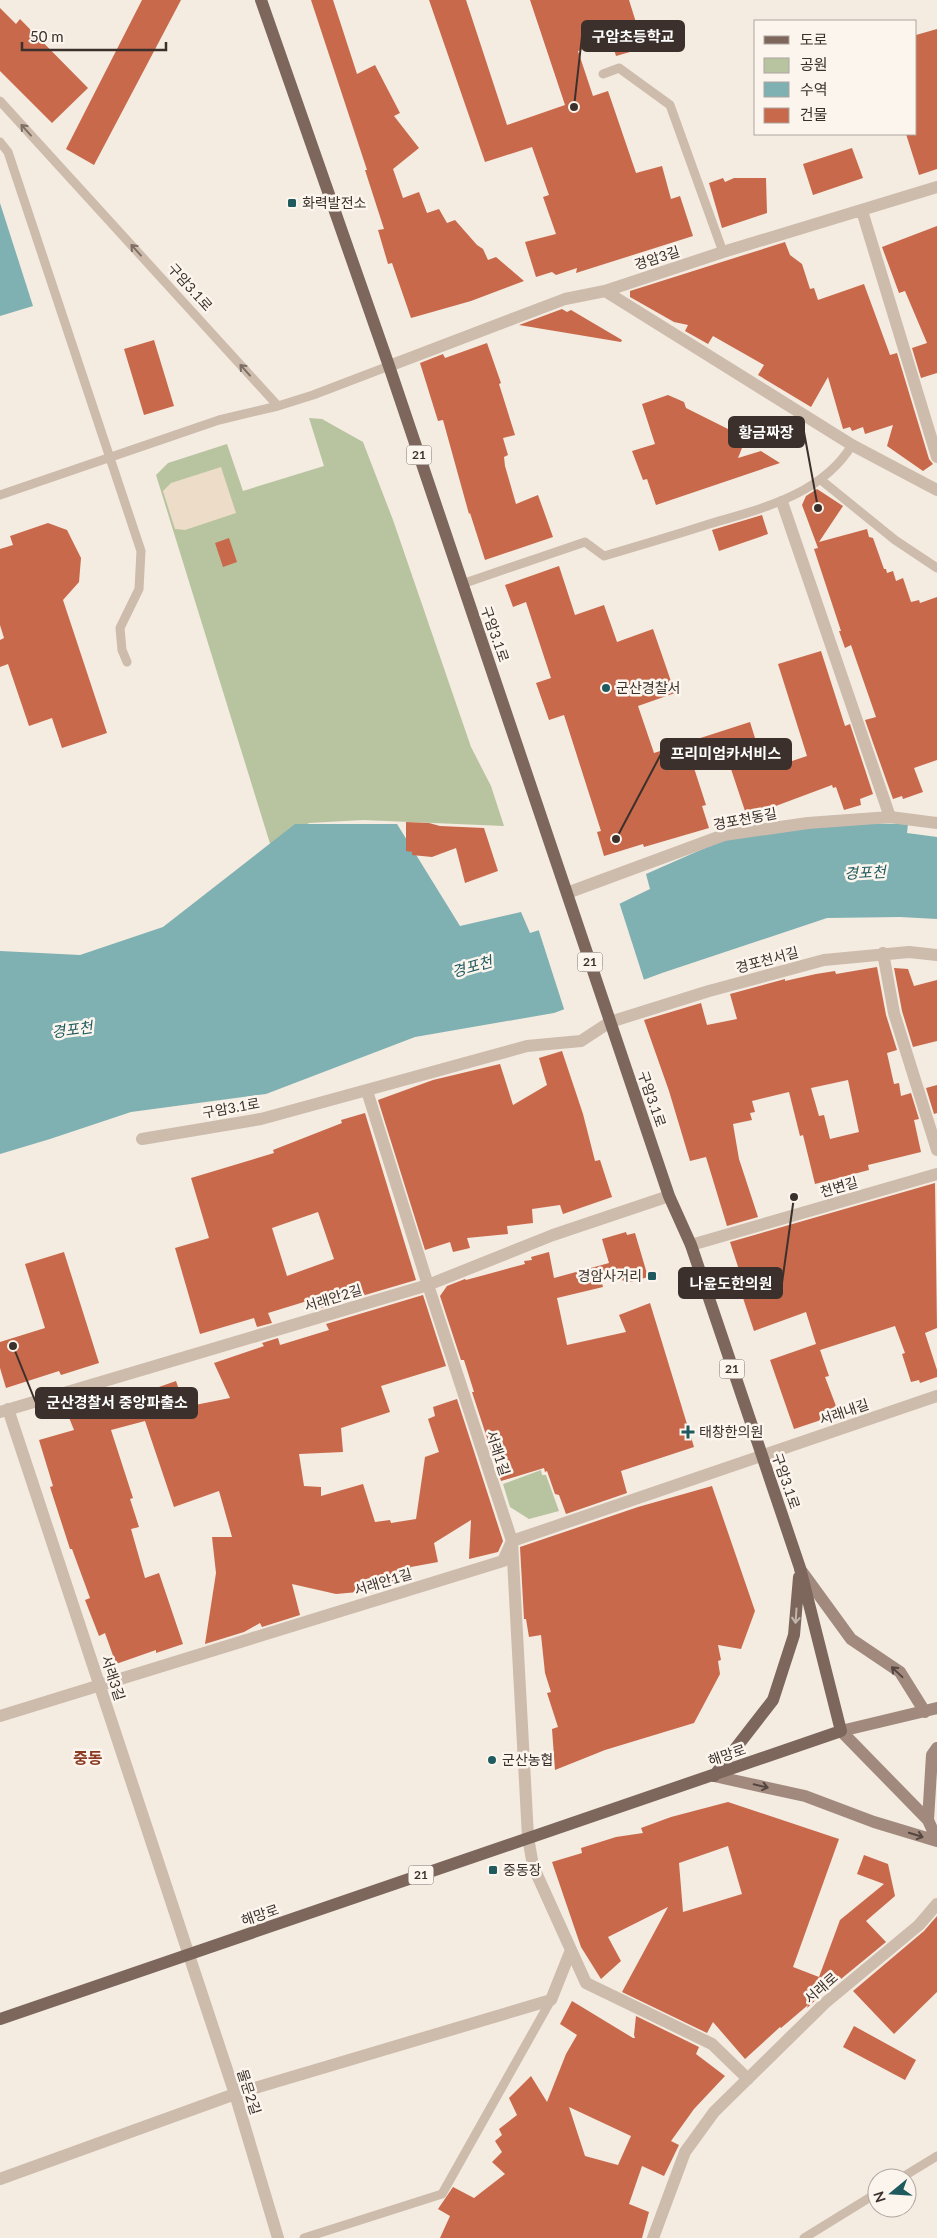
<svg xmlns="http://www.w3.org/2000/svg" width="937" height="2238" viewBox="0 0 937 2238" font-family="Lato,'Noto Sans KR',sans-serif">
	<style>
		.green { fill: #b8c4a0 }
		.plaza { fill: #ecdcc8 }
		.water { fill: #7fb0b2 }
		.pier { fill: #f4ebe1 }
		.building { fill: #c8694b; fill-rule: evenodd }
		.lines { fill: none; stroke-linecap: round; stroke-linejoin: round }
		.lane { stroke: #cdbbac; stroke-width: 9 }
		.street { stroke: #cdbbac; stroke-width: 12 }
		.secondary { stroke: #a18a7d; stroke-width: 12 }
		.primary { stroke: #7d675c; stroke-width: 12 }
		.oneway { stroke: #7d6f65 }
		.oneway2 { stroke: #c2b5ac }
		.oneway3 { stroke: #544640 }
		.poi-dot { fill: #1f5a5e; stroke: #fbf5ee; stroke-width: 2 }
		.labels { text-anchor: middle; stroke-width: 5; stroke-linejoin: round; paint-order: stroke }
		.shield { fill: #fbf5ee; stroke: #756b66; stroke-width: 1 }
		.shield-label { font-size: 12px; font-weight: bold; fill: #3b302b }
		.poi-label { font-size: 14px; fill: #3b302b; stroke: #fbf5ee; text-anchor: start }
		.street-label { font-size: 14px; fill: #3b302b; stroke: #fbf5ee }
		.water-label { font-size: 15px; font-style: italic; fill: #1f5a5e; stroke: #fbf5ee }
		.quarter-label { font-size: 16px; font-weight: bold; fill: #8c3b22; stroke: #fbf5ee }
		.leader { fill: none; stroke: #3b302b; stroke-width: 2 }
		.callout-dot { fill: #3b302b; stroke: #fbf5ee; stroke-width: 2 }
		.callout { fill: #3b302b; stroke: #3b302b; stroke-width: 2 }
		.callout-label { font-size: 15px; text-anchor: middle; font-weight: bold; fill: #fff }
	</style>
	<rect width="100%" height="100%" fill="#f4ebe1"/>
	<path class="green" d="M309,418L322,419L363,442L393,520L471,747L491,786L504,826L363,820L309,823L283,840L272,850L156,475L168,463L227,444L243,491L324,466Z
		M541,1470L542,1475H546L559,1511L529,1519L510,1507L503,1484Z"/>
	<path class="plaza" d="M221,467L236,513L185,530L175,529L163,491L171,483Z"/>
	<path class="water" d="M0,203L33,306L0,316Z
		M833,823L908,824L907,833L937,837V919L900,917L827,918L662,973L554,1013L415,1037L266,1094L131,1112L50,1139L0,1154V951L80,955L163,927L295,824H397L460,926L521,912L530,933L617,905L650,889L646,874L721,841Z"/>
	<path class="pier" d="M619,902L645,983L565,1012L538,928Z"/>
	<path class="building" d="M142,0H181L94,165L66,149Z
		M311,0H333L357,74L375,65L400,113L394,116L419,148L393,169L403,198L419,192L427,213L439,209L447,223L455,220L477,245L483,249L488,260L496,257L524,281L471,301L411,318L392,263L388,264L378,230L384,229L365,170H367Z
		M429,0H466L507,125L565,105L530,0H629L644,48L616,56L611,39L578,51L593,96L608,91L636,173L662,166L671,199L680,196L693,236L576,273L577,268L556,275L552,272L536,277L525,242L556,234L543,197L549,195L532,147L485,162Z
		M0,8L16,24L20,19L88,88L52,123L0,71Z
		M937,29V169L919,175L906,134H916V35Z
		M852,148L863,178L813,195L803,164Z
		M723,178L725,182L734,178H766L767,213L722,228L709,183Z
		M937,226V373L921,378L912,348L927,343L905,291L899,293L882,247Z
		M785,242L790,255L802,264L810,289L814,288L818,300L864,284L890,355L897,353L929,459L933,464L923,471L887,446L893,425L865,434L863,427L852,431L850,427L843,429L828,377L811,407L758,375L764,365L713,336L708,344L685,331L688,325L674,322L630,297V291Z
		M562,309L567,312L571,310L622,340L621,342L519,325Z
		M154,340L174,406L144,415L124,349Z
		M487,343L501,383L499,384L515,435L503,438L508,455L504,457L505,466L516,504L538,495L553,537L485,560L470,513L469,514L443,420L438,421L420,363L443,354L445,358Z
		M668,395L684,402L686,408L746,438L738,458L761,451L780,463L656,505L647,479L643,480L632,451L655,444L642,404Z
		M817,489L843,506L819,542L867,529L869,537L873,538L884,569H886L887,573L893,571L896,581L903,578L911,602L919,600L920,603L937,597V760L914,768L923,792L903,799L902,796L893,799L889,788L865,720L876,717L851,645L845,648L839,631H841L814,549L818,548L802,505L806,496Z
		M762,515L768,534L719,551L712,530Z
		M48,523L67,530L81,558L79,582L63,600L107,733L62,748L52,718L29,726L8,664L0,667V640L4,638L0,625V549L13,545L10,536Z
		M229,538L237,562L223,567L215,543Z
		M559,566L575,615L604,605L617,642L653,629L675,693L638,706L654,753L750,722L765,770L807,756L778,664L821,651L845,726L850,724L873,794L860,799L861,805L844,810L836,787L833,788L832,785L765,810L766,814L748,820L727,757L694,768L706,805L702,806L709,828L644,847L643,844L604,856L597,832L601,831L564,715L549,720L536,683L551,678L526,602L513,607L505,585Z
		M406,822L429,823L440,826L484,828L498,871L465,883L456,848L432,857L412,855V852L406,851Z
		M877,967L886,1015L897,1050L887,1053L894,1084L899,1083L901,1096L911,1093L919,1119L914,1120L921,1152L868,1165L869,1170L815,1184L803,1135L800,1136L789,1092L752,1101L755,1112L750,1113L752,1120L733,1124L739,1159L758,1217L727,1226L706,1157L690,1161L669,1091L644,1020L701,1003L707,1025L737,1019L730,994L785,979V981L816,974L835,971L836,974ZM848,1080L859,1132L830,1139L824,1115L819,1116L811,1088Z
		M894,968L908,969L914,986L937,980V1041L913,1047L902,1011Z
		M562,1051L583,1114L595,1161L600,1160L612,1197L563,1214L560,1205L532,1209L533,1223L507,1226L508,1234L467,1238L470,1248L453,1252L450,1242L425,1250L378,1100L433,1080L500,1064L513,1105L547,1085L539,1058Z
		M937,1085V1113L934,1114L926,1088Z
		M365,1113L416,1280L321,1308L317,1298L268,1313L272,1323L257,1327L254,1318L200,1334L175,1248L209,1238L191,1178L274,1153L273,1150L342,1123L341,1120ZM318,1212L334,1259L287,1276L272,1228Z
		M935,1183L937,1328L925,1333L937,1370V1377L920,1383L919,1380L911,1382L902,1354L905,1353L895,1326L820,1350L829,1376L825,1377L839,1414L794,1429L770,1360L816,1344L806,1312L754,1331L736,1277L741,1276L730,1242Z
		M626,1232L627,1235L635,1233L648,1277L631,1282L600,1276L603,1287L557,1298L567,1345L626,1332L619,1315L650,1303L694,1447L621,1471L627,1493L566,1514L559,1495L555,1494L547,1471L545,1472L544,1468L501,1481L472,1392H474L464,1360H461L440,1296L447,1286L465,1279L466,1280L525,1264L524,1261L532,1260L531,1257L549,1252L554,1278L609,1263L602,1239Z
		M64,1252L99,1363L61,1375L59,1371L6,1388L0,1368V1342L45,1328L25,1264Z
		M423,1295L446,1366L381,1386L390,1412L341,1428L343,1452L299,1454L304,1486L321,1487V1496L363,1484L375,1522L390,1520L391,1523L416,1519L425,1457L439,1452L428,1419L435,1416L433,1407L457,1399L503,1541L498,1552L469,1559L471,1520L434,1543L438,1562L411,1567L410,1581L380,1587V1590L336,1594L292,1584L300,1615L262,1627L260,1623L244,1632L205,1644L216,1573L212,1537H232L219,1491L174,1507L145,1421L111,1430L133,1498L130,1499L139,1527L131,1529L145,1578L159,1573L183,1644L156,1653V1650L116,1664L105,1633L99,1636L85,1600L90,1598L72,1549H70L50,1487L53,1486L39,1440L74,1430L66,1410L119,1392L122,1400L176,1381L185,1407L230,1398L214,1363L264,1346L262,1343L278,1338L280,1345L329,1330L326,1324Z
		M712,1486L755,1611L741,1649L718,1645L721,1660L718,1661L720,1674L694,1723L605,1750L555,1770L552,1729L558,1727L547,1693L551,1692L545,1673L541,1635L529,1637L526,1619H524L520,1547L638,1507Z
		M728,1802L839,1839L793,1967L819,1977L840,1920L884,1884L857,1874L864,1855L888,1864L895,1896L866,1921L886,1942L841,1979L840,1977L807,2008L808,2005L781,2028L780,2027L745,2059L713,2022L707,2033L622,1992L668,1907L608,1937L621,1961L601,1979L581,1947L552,1862L582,1853L581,1848L616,1837L643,1833L641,1828L671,1817ZM728,1846L742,1894L683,1912L679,1863Z
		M937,1916V1992L894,2034L853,1991L924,1931Z
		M572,2001L633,2038H635L634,2035L636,2016L699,2047L696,2054L725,2076L694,2109L671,2141L679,2145L664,2176L642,2166L629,2204L649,2212L642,2238H440L450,2216L438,2209L453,2187L474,2198L505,2174L492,2162L502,2152L495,2141L502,2135L499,2129L517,2115L509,2098L531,2076L547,2102L566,2054L577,2035L560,2024ZM569,2107L631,2136L618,2165L585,2156Z
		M854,2026L916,2060L905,2080L843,2047Z"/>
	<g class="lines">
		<path class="lane" d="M603,74L619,68L670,105L723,252
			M0,101L278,406
			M0,142L8,152L141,551L139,589L120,628L122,650L127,662
			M821,480L895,540L937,568
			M0,495L219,420L278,406L313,395L389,366
			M462,584L585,542L604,556C638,546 672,536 706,525C759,509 821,496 852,445
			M901,2178L937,2156
			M304,2238L442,2194L551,2000
			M804,2238L877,2193"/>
		<path class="street" d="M862,211L937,457
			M605,291L852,445L937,490
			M389,366L565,299L605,291L723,252L937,187
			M782,502L890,817
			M567,893L724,835L808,823L890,817L937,823
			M883,953L894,1013L937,1150
			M367,1091L428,1285L512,1541L528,1837L533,1866L586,1983L712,2044L748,2079
			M142,1139L261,1119L527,1046L581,1041L610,1022L709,991L824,960L909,952L937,955
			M691,1245L937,1174
			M8,1409L235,2094L278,2238
			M0,1412L428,1285L553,1235L669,1196
			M0,1716L503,1561L512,1541L937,1396
			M0,2179L235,2094L551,2000L571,1950
			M653,2238L685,2152L714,2112L825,2003L919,1925L937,1904"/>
		<path class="secondary" d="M800,1569L851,1639L900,1672L925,1712
			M841,1731L928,1820L937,1840
			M841,1731L937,1708
			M714,1776L805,1796L874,1822L937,1841
			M928,1820L932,1755L937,1748"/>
		<path class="primary" d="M714,1776L773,1700L794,1635L799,1577
			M0,2019L841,1731L800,1568L691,1245L669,1196L389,366L261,0"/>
	</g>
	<defs><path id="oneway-shaft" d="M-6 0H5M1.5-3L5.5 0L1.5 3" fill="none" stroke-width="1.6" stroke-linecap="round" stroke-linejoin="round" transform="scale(1.25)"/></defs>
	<g class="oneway">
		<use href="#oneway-shaft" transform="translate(26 130) rotate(-132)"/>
		<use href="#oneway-shaft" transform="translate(136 250) rotate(-132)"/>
		<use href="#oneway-shaft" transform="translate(245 370) rotate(-132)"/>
	</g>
	<use class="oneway2" href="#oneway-shaft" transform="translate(796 1616) rotate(94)"/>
	<g class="oneway3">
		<use href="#oneway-shaft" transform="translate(897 1672) rotate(-137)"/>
		<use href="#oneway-shaft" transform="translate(761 1786) rotate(13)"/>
		<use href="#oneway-shaft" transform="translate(916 1835) rotate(17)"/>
	</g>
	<g class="poi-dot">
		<rect x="287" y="198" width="10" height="10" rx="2.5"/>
		<circle cx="606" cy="688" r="5"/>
		<rect x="647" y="1271" width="10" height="10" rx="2.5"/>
		<path d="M685.5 1424.5h5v5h5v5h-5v5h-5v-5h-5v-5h5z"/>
		<circle cx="492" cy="1760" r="5"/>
		<rect x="488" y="1865" width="10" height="10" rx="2.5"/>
	</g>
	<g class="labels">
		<g class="shield">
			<rect x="406.5" y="445.5" width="25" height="19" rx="4"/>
			<rect x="577.5" y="952.5" width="25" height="19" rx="4"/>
			<rect x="719.5" y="1359.5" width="25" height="19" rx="4"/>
			<rect x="408.5" y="1865.5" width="25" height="19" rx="4"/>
		</g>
		<g class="shield-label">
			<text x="419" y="459">21</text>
			<text x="590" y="966">21</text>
			<text x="732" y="1373">21</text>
			<text x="421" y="1879">21</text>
		</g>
		<g class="poi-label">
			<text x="302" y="208">화력발전소</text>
			<text x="616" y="693">군산경찰서</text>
			<text x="642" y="1281" text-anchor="end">경암사거리</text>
			<text x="699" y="1437">태창한의원</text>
			<text x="502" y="1765">군산농협</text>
			<text x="503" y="1875">중동장</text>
		</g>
		<g class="street-label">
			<text transform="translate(657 258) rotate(-18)" y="5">경암3길</text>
			<text transform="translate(190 287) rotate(48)" y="5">구암3.1로</text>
			<text transform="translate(495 634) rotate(71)" y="5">구암3.1로</text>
			<text transform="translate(745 819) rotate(-11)" y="5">경포천동길</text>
			<text transform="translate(767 960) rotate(-15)" y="5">경포천서길</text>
			<text transform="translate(652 1099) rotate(71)" y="5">구암3.1로</text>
			<text transform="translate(231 1108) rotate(-10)" y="5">구암3.1로</text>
			<text transform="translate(839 1187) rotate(-16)" y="5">천변길</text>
			<text transform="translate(333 1298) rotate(-17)" y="5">서래안2길</text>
			<text transform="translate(844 1412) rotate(-19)" y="5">서래내길</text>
			<text transform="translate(498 1453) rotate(72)" y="5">서래1길</text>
			<text transform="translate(786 1481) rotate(71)" y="5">구암3.1로</text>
			<text transform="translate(383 1582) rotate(-17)" y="5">서래안1길</text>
			<text transform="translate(113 1678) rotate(72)" y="5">서래3길</text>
			<text transform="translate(727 1755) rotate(-19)" y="5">해망로</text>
			<text transform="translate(260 1915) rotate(-19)" y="5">해망로</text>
			<text transform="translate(821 1988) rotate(-41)" y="5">서래로</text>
			<text transform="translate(249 2092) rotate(72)" y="5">물문2길</text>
		</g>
		<g class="water-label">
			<text transform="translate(865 873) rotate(-3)" y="5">경포천</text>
			<text transform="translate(472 967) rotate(-16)" y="5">경포천</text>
			<text transform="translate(72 1030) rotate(-8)" y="5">경포천</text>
		</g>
		<g class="quarter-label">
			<text x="88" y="1764">중동</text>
		</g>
	</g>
	<path class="leader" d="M574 107L582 36M818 508L804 432M616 839L661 754M794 1197L782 1283M13 1346L36 1403"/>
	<g class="callout-dot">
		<circle cx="574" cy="107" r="5"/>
		<circle cx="818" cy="508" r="5"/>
		<circle cx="616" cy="839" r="5"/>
		<circle cx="794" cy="1197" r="5"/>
		<circle cx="13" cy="1346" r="5"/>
	</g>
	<g class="callout">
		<rect x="582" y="21" width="102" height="30" rx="5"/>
		<rect x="729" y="417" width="75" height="30" rx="5"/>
		<rect x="661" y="739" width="130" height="30" rx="5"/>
		<rect x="679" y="1268" width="103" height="30" rx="5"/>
		<rect x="36" y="1388" width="161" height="30" rx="5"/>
	</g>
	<g class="callout-label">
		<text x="633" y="42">구암초등학교</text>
		<text x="766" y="438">황금짜장</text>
		<text x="726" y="759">프리미엄카서비스</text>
		<text x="731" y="1289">나윤도한의원</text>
		<text x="117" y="1408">군산경찰서 중앙파출소</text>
	</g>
	<rect x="754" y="20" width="162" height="115" fill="#fbf5ee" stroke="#aea6a0"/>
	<rect x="764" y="36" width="25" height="8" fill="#7d675c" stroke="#aea6a0"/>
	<text x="800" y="45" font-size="15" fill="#3b302b">도로</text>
	<rect x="764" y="58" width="25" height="15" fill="#b8c4a0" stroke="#aea6a0"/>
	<text x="800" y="70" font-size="15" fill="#3b302b">공원</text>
	<rect x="764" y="82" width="25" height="15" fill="#7fb0b2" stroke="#aea6a0"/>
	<text x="800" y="95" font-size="15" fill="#3b302b">수역</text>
	<rect x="764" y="108" width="25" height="15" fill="#c8694b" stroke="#aea6a0"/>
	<text x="800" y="120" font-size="15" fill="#3b302b">건물</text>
	<g transform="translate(892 2193) rotate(252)"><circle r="24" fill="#fbf5ee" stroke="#aea6a0"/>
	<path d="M0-4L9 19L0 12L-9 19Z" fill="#1f5a5e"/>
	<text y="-8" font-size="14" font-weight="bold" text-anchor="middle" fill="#3b302b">N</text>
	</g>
	<path d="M22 42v8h144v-8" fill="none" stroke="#3b302b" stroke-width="2.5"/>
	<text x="30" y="42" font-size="15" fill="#3b302b" stroke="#fbf5ee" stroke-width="4" paint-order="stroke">50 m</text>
</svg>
